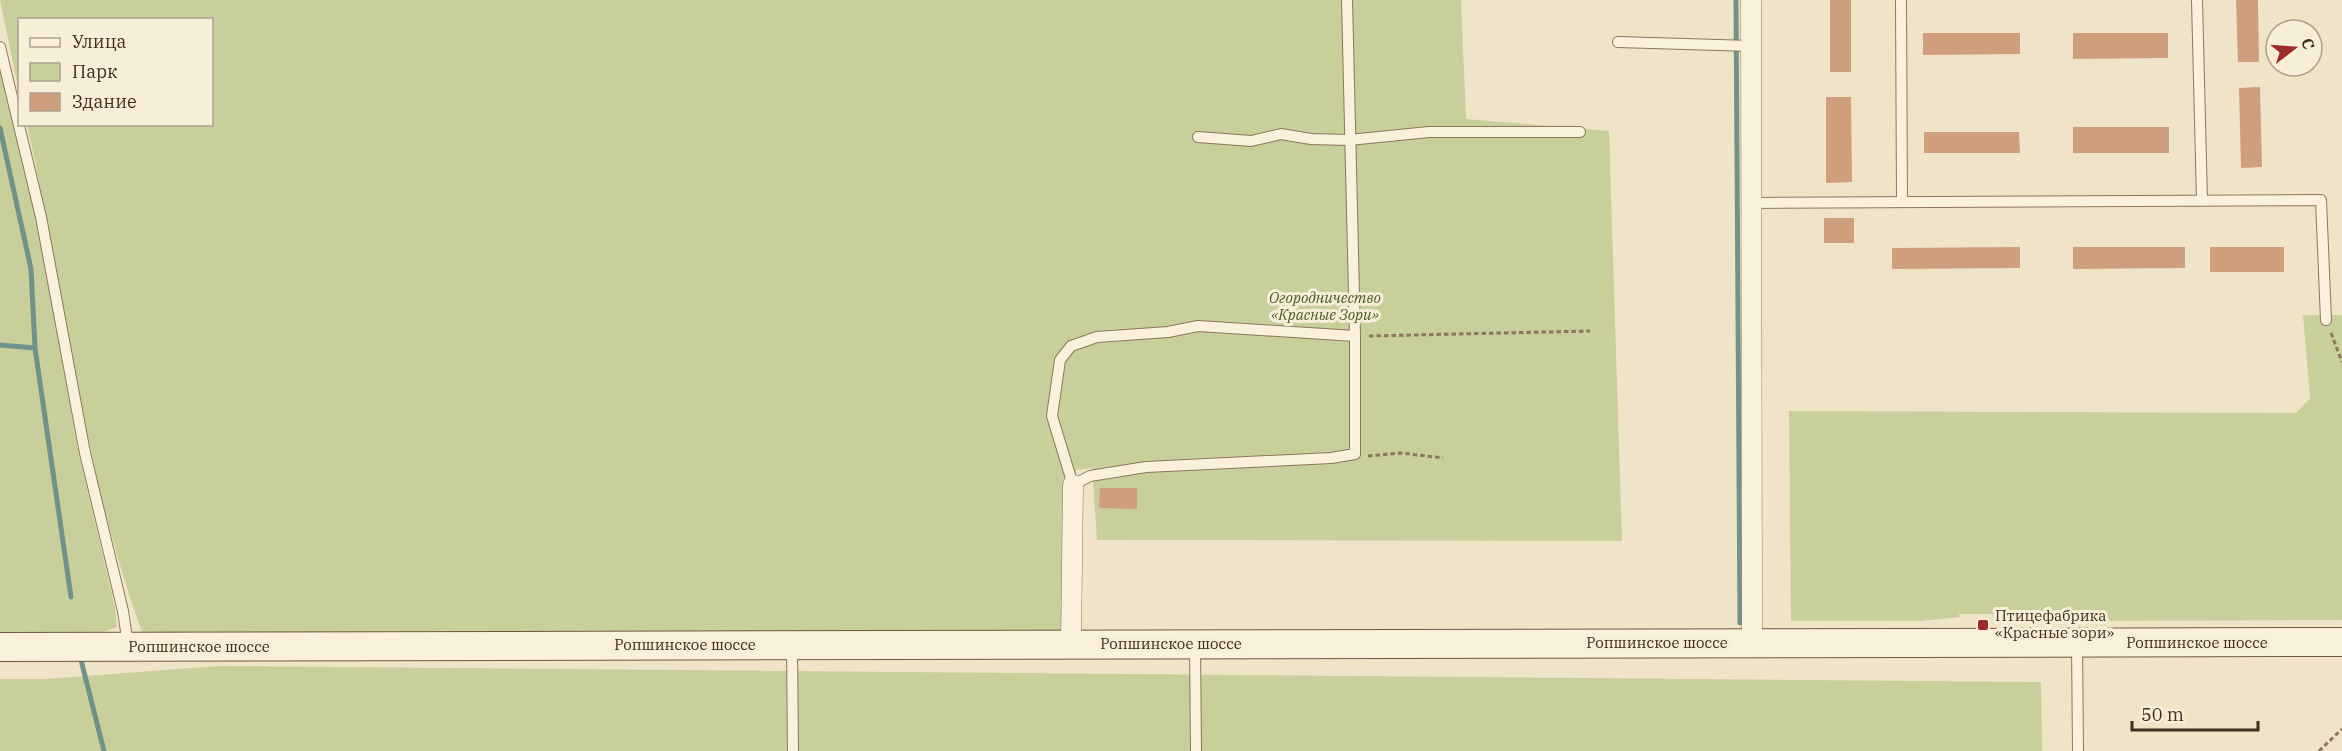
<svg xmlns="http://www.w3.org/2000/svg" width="2342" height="751" viewBox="0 0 2342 751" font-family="'IBM Plex Serif',serif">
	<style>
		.green { fill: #c9cf9b }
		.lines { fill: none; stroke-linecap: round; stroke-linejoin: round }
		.stream { stroke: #6f938a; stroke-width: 5 }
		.building { fill: #cf9f7d }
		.service-casing { stroke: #8d765c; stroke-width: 12 }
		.minor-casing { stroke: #8d765c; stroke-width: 21 }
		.secondary-casing { stroke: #6f573f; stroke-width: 30 }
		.path { stroke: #8d765c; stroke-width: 3; stroke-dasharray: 4.5 3; stroke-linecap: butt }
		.service { stroke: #faf1dc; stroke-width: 10 }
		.minor { stroke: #faf1dc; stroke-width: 20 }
		.secondary { stroke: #faf1dc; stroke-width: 28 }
		.poi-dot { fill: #9e2a2b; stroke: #f7eed8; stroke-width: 2 }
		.labels { text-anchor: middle; stroke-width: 6; stroke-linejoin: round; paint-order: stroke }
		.park-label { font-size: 15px; font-style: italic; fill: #4d5a26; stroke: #f7eed8 }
		.poi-label { font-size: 15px; fill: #3d2e20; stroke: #f7eed8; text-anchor: start }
		.street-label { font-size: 15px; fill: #3d2e20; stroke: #f7eed8 }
	</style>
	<rect width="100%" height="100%" fill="#f0e4c8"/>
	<path class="green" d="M0,0H1461L1466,119L1609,131L1622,541L1097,540L1092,468L1076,470L1075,635H143C83,471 65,294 27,125L212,124V20H20L19,92Z
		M0,65L37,219L79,455L115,607L117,627L97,634H0Z
		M2303,315H2342V620L2011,621L1994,619L1993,614H1959L1960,617L1919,621H1791L1789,411L2296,413L2310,398Z
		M218,666L2041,682L2042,751H0V679H47Z"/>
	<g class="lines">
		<path class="stream" d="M1736,0L1740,623
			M0,128L31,269L35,348L71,597
			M0,345L35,348
			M80,656L104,751"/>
	</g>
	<path class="building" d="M1830,0H1851V72H1830Z
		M2236,0H2258L2259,62H2238Z
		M1923,33H2020V54L1923,55Z
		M2073,33H2168V58L2073,59Z
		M2260,87L2262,167L2241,168L2239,88Z
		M1826,97H1851L1852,182L1826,183Z
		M2073,127H2169V153H2073Z
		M1924,132H2019L2020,153H1924Z
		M1824,218H1854V243H1824Z
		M2020,247V268L1892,269V248Z
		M2073,247H2185V268L2073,269Z
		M2210,247H2284V272H2210Z
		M1100,488H1137V509L1099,508Z"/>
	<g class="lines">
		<defs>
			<path id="service" d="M1347,0L1355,336V454L1331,458L1146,467L1090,476L1073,485L1052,416L1060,360L1071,346L1097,337L1168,332L1198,326L1355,336
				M1901,0L1902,202
				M2197,0L2202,201
				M1618,42L1751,46
				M0,47L41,217L85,453L123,611L128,645
				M1198,137L1251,141L1281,134L1311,139L1349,140L1429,132H1580
				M1752,203L2321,200L2326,320
				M2077,643L2078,751
				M1195,644L1196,751
				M792,645L793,751"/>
			<path id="minor" d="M1751,0L1752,642
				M1071,644L1073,485"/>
			<path id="secondary" d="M0,647L2342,642"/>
		</defs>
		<use href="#service" class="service-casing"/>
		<use href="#minor" class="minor-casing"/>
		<use href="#secondary" class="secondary-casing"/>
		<path class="path" d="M2331,333L2342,362
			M1369,336L1590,331
			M1368,456L1401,453L1443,458
			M2319,751L2342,729"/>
		<use href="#service" class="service"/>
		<use href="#minor" class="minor"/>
		<use href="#secondary" class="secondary"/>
	</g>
	<rect class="poi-dot" x="1977" y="619" width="12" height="12" rx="3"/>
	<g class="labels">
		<g class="park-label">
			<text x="1325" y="303">Огородничество<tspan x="1325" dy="17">«Красные Зори»</tspan></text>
		</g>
		<g class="poi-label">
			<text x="1995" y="621">Птицефабрика<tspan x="1995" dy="17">«Красные зори»</tspan></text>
		</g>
		<g class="street-label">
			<text x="1657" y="648">Ропшинское шоссе</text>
			<text x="2197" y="648">Ропшинское шоссе</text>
			<text x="1171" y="649">Ропшинское шоссе</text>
			<text x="685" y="650">Ропшинское шоссе</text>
			<text x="199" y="652">Ропшинское шоссе</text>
		</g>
	</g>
	<rect x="18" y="18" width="195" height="108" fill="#f7eed8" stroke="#ada18e" stroke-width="1.5"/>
	<rect x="30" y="38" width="30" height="9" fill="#faf1dc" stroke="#ada18e" stroke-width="1.5"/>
	<text x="72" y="48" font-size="18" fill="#3d2e20">Улица</text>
	<rect x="30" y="63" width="30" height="18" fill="#c9cf9b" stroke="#ada18e" stroke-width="1.5"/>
	<text x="72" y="78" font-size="18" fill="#3d2e20">Парк</text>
	<rect x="30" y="93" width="30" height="18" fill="#cf9f7d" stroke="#ada18e" stroke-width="1.5"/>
	<text x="72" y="108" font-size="18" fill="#3d2e20">Здание</text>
	<g transform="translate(2294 48) rotate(73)"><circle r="28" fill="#f7eed8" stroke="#ada18e" stroke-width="1.5"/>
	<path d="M0-4.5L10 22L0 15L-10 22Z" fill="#9e2a2b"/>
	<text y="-9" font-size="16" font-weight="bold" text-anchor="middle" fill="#3d2e20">С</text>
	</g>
	<path d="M2132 721v9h126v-9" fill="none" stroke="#3d2e20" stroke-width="3"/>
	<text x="2141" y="721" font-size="18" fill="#3d2e20" stroke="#f7eed8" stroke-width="4.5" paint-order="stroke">50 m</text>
</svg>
